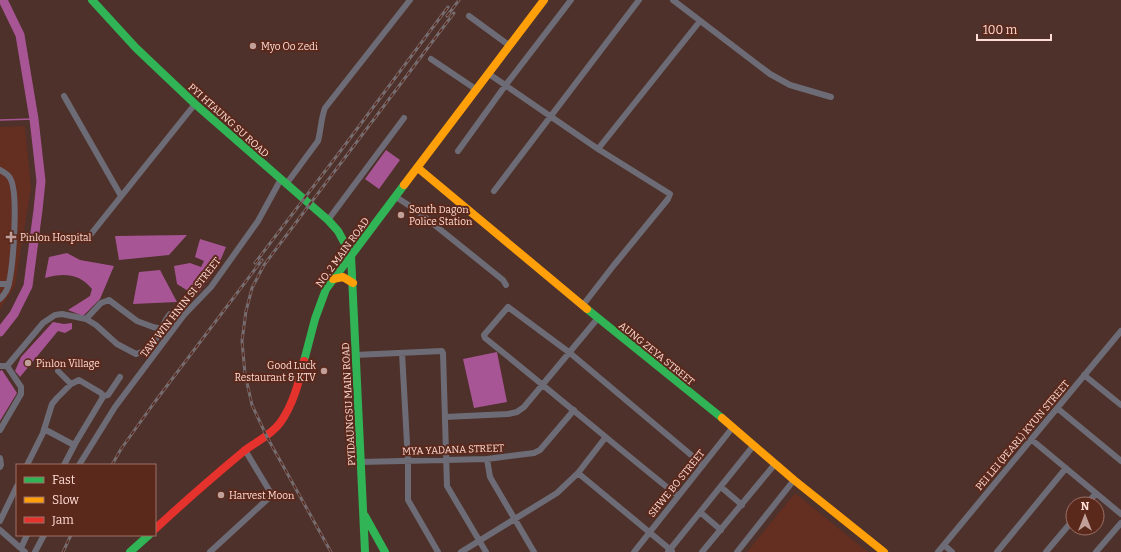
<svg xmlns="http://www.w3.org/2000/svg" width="1121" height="552" viewBox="0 0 1121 552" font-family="Bitter,serif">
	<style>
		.built { fill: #642e21 }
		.water { fill: #a85595 }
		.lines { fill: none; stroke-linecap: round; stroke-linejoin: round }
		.stream { stroke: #a85595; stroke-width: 1.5 }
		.river { stroke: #a85595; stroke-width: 9 }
		.street { stroke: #6d6c76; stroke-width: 6 }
		.fast { stroke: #30b455; stroke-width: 8 }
		.slow { stroke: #ff9f0a; stroke-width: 8 }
		.jam { stroke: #e5322d; stroke-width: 8 }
		.rail-casing { stroke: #766c6f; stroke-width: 3 }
		.rail { stroke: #5b281c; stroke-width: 1.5; stroke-dasharray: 4.5; stroke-linecap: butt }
		.poi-dot { fill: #c0a098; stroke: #5b281c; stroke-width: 1.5 }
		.labels { text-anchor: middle; stroke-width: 4; stroke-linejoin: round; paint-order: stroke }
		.poi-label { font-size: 10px; fill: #fedcd4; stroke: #5b281c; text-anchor: start }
		.street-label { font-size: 10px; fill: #fedcd4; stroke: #5b281c }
	</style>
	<rect width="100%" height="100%" fill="#4d312a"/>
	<path class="built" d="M25,126L31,188L15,286L0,309V127Z
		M795,493L868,552H747Z"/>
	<path class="water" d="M386,150L400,160L379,189L365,179Z
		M187,235L169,255L119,260L115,236Z
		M200,239L226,247L218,266L211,264L209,268L213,274L196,296L177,284L174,266L190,263L201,267L204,261L195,257Z
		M67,253L80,260L114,266L100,299L83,316L68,310L90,296L92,289C79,273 63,273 45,278L49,257Z
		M160,270L177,302L133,304L139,272Z
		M53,322L64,324L72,323V329L65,333L58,331L20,377L15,371L21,357Z
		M497,352L507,402L474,408L463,359Z
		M2,370L17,393L0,421V371Z"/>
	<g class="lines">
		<path class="stream" d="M0,120L34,119"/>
		<path class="river" d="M0,332L14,314L28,286L38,210L41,181L34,119L20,35L3,0"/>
		<path class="street" d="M673,0L770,74L790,85L831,97
			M469,16L510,46
			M431,59L477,90
			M489,74L598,149L670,194L668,199L614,265L583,305
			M64,96L121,196
			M598,149L700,21
			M458,151L505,86L571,0
			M0,170C3,172 8,174 10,178C19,192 13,265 9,283C8,289 4,295 0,299
			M287,183L318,141C321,130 321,118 325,108L410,0
			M494,191L639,0
			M396,197L416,210L503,280L506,285
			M328,220L404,118
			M87,239L195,104
			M0,284H9
			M86,319L101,303L109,300L137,321L153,327L162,329
			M402,353L408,461V500L438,552
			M355,355L442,351L443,353L447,486L486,552
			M0,366H7L43,323L55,315L62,314L86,319L96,325L117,344L136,354C147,351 156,341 161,330C164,324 165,319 170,314L184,315
			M58,371L71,384
			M1084,375L1121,405
			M103,396L108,395L120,377
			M1057,408L1121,461
			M445,417L508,414L517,412L524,407L598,318
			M44,429L74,445
			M0,430L21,394V387L7,366
			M1032,440L1121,514
			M0,458L1,465L0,467
			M487,459L490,477L534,552
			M360,462L487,459L534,453L540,450L574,410
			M27,465L43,433L52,404L57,398L71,384L79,380L101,393L103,397L76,442L64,465
			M79,465L115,407L184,315L211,287L258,221L281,179
			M578,473L672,551
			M721,487L742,505
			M678,496C613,444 550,390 485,338L484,335L508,307L570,353L703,465
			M1087,504L1096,493
			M700,512L721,530
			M0,521L17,486
			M0,530L25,552
			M944,545L952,552
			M21,548L27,535
			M35,552L44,535
			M210,552L272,495L245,450
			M461,552L557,493L578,473L605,438
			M634,552L733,427
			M668,552L754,445
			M702,552L775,464
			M737,552L794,480
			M938,552L1121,331
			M997,552L1066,468
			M1046,552L1073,520
			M1096,552L1121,523"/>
		<path class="fast" d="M92,0L136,48L195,104L328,220L338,231L351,255
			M351,255L365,552
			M587,309L722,418
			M304,361L315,319L326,289L404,185
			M365,516L385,552
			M130,552L149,535"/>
		<path class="slow" d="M418,168L587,309
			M404,185L544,0
			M333,279L343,277L353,283
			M722,418L794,480L884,552"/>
		<path class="jam" d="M155,529C184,502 214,476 244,451C257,441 270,436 280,423C293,405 299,382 304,361"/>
		<defs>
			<path id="rail" d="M447,16L459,0
				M255,263L345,145L448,7
				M112,465L121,449L154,403L262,260
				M63,552L71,535
				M331,552L267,437L252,405L245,374L242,341L246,311L252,288L264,265L454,13"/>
		</defs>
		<use href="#rail" class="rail-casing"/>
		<use href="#rail" class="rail"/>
	</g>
	<g class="poi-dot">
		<circle cx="253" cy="46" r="4"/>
		<circle cx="401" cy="215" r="4"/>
		<path d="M9 231h4v4h4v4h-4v4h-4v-4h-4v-4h4z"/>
		<circle cx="28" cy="363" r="4"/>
		<circle cx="324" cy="371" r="4"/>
		<circle cx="221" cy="495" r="4"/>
	</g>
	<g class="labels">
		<g class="poi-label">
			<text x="261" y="50">Myo Oo Zedi</text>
			<text x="409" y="213">South Dagon<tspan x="409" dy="12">Police Station</tspan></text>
			<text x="20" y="241">Pinlon Hospital</text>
			<text x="36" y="367">Pinlon Village</text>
			<text x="316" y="369" text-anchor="end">Good Luck<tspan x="316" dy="12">Restaurant &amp; KTV</tspan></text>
			<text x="229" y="499">Harvest Moon</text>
		</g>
		<g class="street-label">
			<text transform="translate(229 120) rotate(42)" y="4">PYI HTAUNG SU ROAD</text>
			<text transform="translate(342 252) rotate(-54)" y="4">NO. 2 MAIN ROAD</text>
			<text transform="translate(180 307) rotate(-52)" y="4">TAW WIN HNIN SI STREET</text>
			<text transform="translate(657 353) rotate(39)" y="4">AUNG ZEYA STREET</text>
			<text transform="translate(348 404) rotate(-93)" y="4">PYIDAUNGSU MAIN ROAD</text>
			<text transform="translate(1022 435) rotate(-50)" y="4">PEI LEI (PEARL) KYUN STREET</text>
			<text transform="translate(453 449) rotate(-2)" y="4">MYA YADANA STREET</text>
			<text transform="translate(676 483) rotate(-51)" y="4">SHWE BO STREET</text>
		</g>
	</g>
	<rect x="16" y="464" width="140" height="72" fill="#5b281c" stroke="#9c7066"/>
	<rect x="24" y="477" width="20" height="6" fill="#30b455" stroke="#9c7066"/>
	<text x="52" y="484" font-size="12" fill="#fedcd4">Fast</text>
	<rect x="24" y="497" width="20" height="6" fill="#ff9f0a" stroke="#9c7066"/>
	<text x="52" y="504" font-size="12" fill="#fedcd4">Slow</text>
	<rect x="24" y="517" width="20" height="6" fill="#e5322d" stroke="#9c7066"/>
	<text x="52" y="524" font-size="12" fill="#fedcd4">Jam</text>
	<g transform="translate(1085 516)"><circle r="19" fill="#5b281c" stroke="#9c7066"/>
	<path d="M0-3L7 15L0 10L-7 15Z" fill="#c0a098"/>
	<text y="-6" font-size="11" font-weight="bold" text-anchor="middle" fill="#fedcd4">N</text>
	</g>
	<path d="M977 34v6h74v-6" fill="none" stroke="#fedcd4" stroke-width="2"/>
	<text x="983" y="34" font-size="12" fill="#fedcd4" stroke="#5b281c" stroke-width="3" paint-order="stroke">100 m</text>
</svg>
